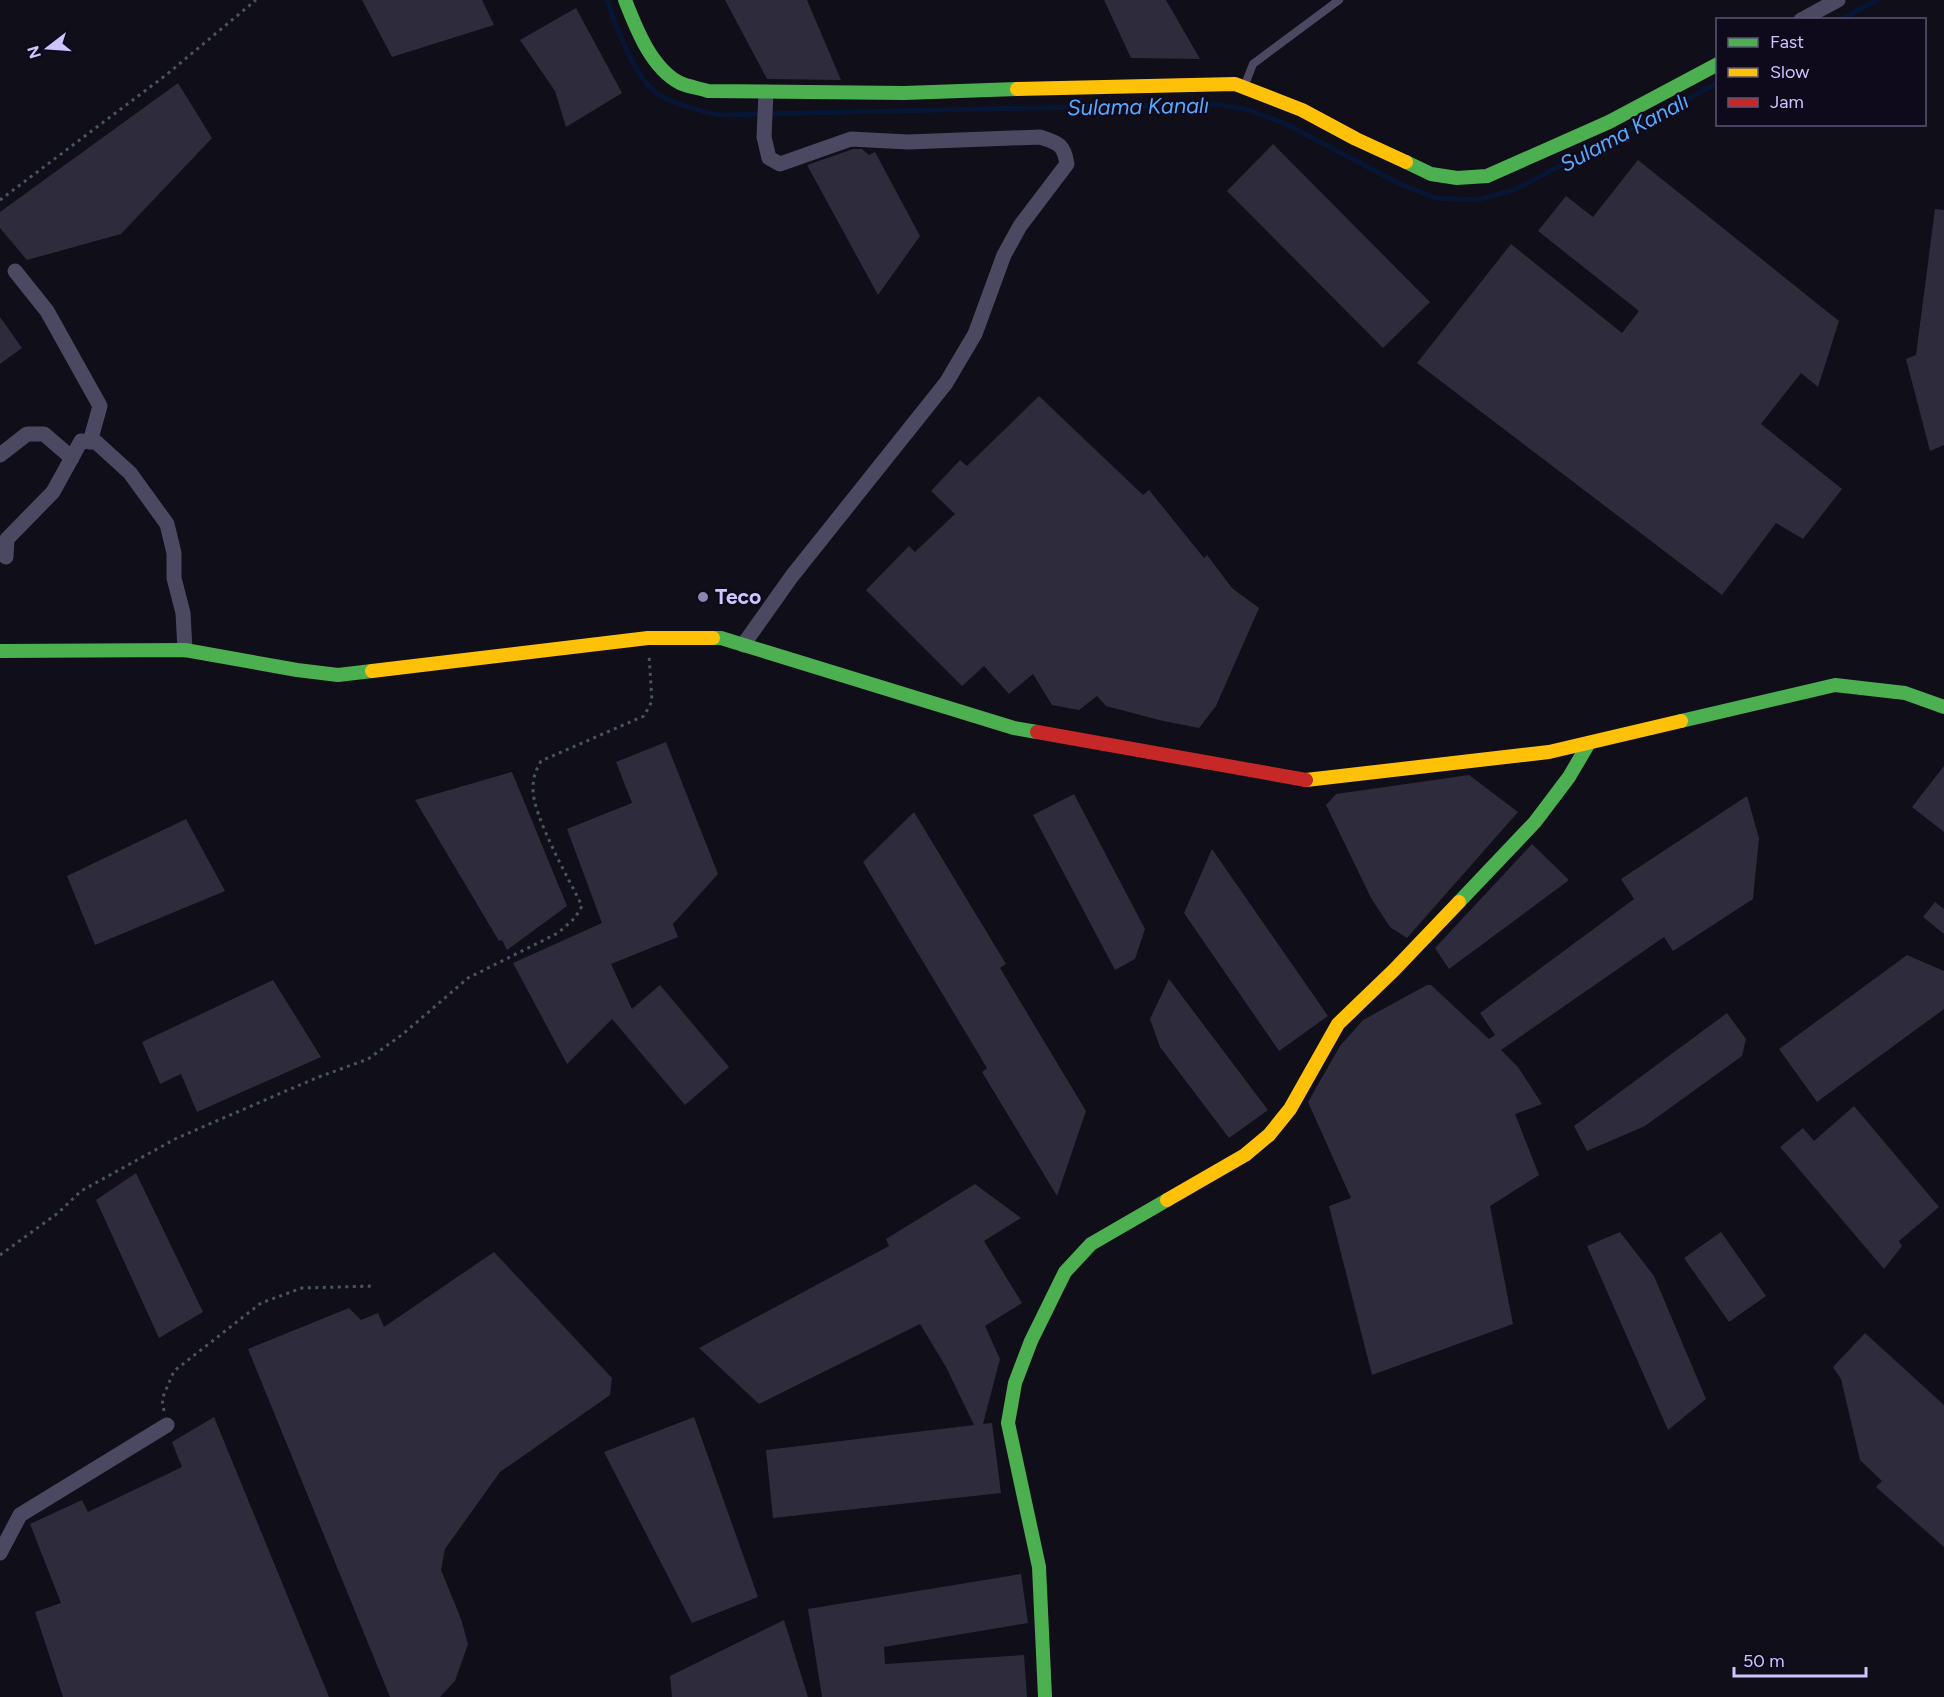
<svg xmlns="http://www.w3.org/2000/svg" width="1944" height="1697" viewBox="0 0 1944 1697" font-family="Figtree,sans-serif">
	<style>
		.lines { fill: none; stroke-linecap: round; stroke-linejoin: round }
		.stream { stroke: #081636; stroke-width: 5 }
		.building { fill: #2e2b3c }
		.path { stroke: #475564; stroke-width: 3; stroke-dasharray: 3 4.5; stroke-linecap: butt }
		.lane { stroke: #4b4961; stroke-width: 8 }
		.street { stroke: #4b4961; stroke-width: 15 }
		.fast { stroke: #4caf50; stroke-width: 14 }
		.slow { stroke: #ffc107; stroke-width: 14 }
		.jam { stroke: #c62828; stroke-width: 14 }
		.poi-dot { fill: #8c85ae; stroke: #0e0a1c; stroke-width: 2 }
		.labels { text-anchor: middle; stroke-width: 4.5; stroke-linejoin: round; paint-order: stroke }
		.poi-label { font-size: 21px; font-weight: bold; fill: #cec5ff; stroke: #0e0a1c; text-anchor: start }
		.water-label { font-size: 22px; font-style: italic; fill: #53aaff; stroke: #0e0a1c }
	</style>
	<rect width="100%" height="100%" fill="#100e18"/>
	<g class="lines">
		<path class="stream" d="M607,0C616,27 635,81 661,96C679,106 699,110 719,115L1215,104L1245,109L1284,123L1402,185L1436,198L1476,200L1514,190L1718,83
			M1840,20L1877,0"/>
	</g>
	<path class="building" d="M362,0H482L494,25L392,57Z
		M725,0H807L841,80L767,79Z
		M1104,0H1166L1200,59L1131,58Z
		M576,8L622,93L566,127L555,91L520,40Z
		M178,83L212,138L121,234L27,260L0,228V212Z
		M1273,144L1430,302L1383,348L1227,191Z
		M853,149H862L869,155L875,152L920,236L878,295L807,165Z
		M1638,160L1839,321L1818,387L1801,373L1761,424L1842,489L1803,539L1776,523L1722,595L1417,363L1511,244L1622,333L1639,311L1538,231L1566,196L1593,217Z
		M1935,209L1944,210V445L1930,451L1906,359L1916,355Z
		M0,317L22,348L0,364Z
		M1039,396L1143,495L1149,490L1204,558L1207,555L1232,588L1259,608L1216,706L1199,728L1163,721L1106,706L1097,696L1079,710L1052,705L1033,674L1009,694L984,666L962,686L866,590L909,546L915,552L955,514L931,491L960,460L967,466Z
		M666,742L718,874L673,924L678,937L611,964L632,1009L660,985L729,1067L685,1105L612,1019L567,1064L513,963L602,923L567,829L632,803L616,762Z
		M1944,766V832L1912,807Z
		M512,772L567,906L507,950L502,940L499,941L415,800Z
		M1469,775L1518,812L1407,938L1390,927L1371,898L1326,805L1336,794Z
		M1074,794L1145,929L1135,959L1115,970L1033,815Z
		M1747,796L1759,838L1753,899L1673,951L1664,937L1501,1050L1518,1067L1542,1104L1515,1114L1539,1175L1490,1206L1513,1324L1372,1375L1329,1206L1351,1198L1308,1102L1340,1046L1363,1020L1427,985H1431L1489,1039L1495,1035L1480,1013L1634,899L1621,879Z
		M914,812L1006,964L1000,968L1086,1111L1057,1196L982,1072L987,1068L863,862Z
		M186,819L225,891L95,945L67,876Z
		M1532,844L1569,880L1449,969L1435,948Z
		M1212,849L1328,1016L1279,1051L1184,913Z
		M1935,902L1944,909V934L1923,917Z
		M1907,955L1944,971V1009L1817,1102L1779,1049Z
		M1169,979L1268,1110L1229,1138L1160,1047L1150,1019Z
		M273,980L321,1057L197,1112L181,1074L160,1084L142,1042Z
		M1727,1013L1746,1039L1742,1056L1645,1126L1587,1151L1574,1126Z
		M1854,1106L1939,1207L1899,1241L1902,1246L1884,1269L1780,1147L1803,1128L1814,1141Z
		M136,1173L203,1312L159,1338L96,1200Z
		M975,1184L1021,1218L984,1241L1022,1303L985,1326L1000,1359L983,1424L992,1423L1001,1493L773,1518L766,1450L974,1425L946,1367L920,1324L759,1404L699,1348L889,1246L886,1239Z
		M1620,1232L1654,1276L1706,1399L1668,1430L1587,1246Z
		M1721,1232L1766,1296L1729,1322L1684,1258Z
		M494,1252L612,1378L610,1395L500,1472L445,1549L441,1570L461,1619L468,1644L455,1681L440,1697H390L248,1349L349,1308L361,1320L378,1313L384,1327Z
		M1865,1333L1944,1405V1547L1876,1487L1882,1481L1860,1460L1841,1379L1833,1367Z
		M214,1417L329,1697H63L35,1612L61,1603L30,1524L82,1500L88,1512L182,1467L172,1442Z
		M694,1417L758,1597L692,1623L604,1452Z
		M1021,1574L1028,1623L884,1647L885,1664L1024,1655L1027,1697H822L808,1609Z
		M784,1620L808,1697H672L670,1676Z"/>
	<g class="lines">
		<path class="path" d="M0,200L166,75L256,0
			M0,1255L58,1213L81,1191L177,1138L316,1078L368,1059L403,1034L468,978L558,933L575,918L582,906C569,879 532,815 533,788C533,777 536,770 541,761L644,716L652,701L649,655
			M164,1411L162,1399L174,1371L261,1303L302,1288L374,1286"/>
		<path class="lane" d="M1244,87L1253,64L1339,0"/>
		<path class="street" d="M1801,20L1838,0
			M15,271L47,311L100,406L90,442
			M0,455L27,434H44L72,458
			M6,557L7,539L53,492L81,441L96,442L130,473L167,524L174,553V578L183,613L185,650
			M743,645L792,576L946,383L975,334L1004,255L1020,226L1067,164C1064,144 1058,143 1040,137L908,142L851,139L780,164L769,158L764,137L766,92
			M0,1553L20,1515L167,1425"/>
		<path class="fast" d="M625,0C636,28 651,68 680,83C689,87 699,88 708,91L904,93L1017,89
			M1406,162L1431,174L1457,178L1487,176L1609,122L1718,64
			M713,638H721L1014,728L1037,732
			M0,651L185,650L297,670L338,675L372,671
			M1681,721L1835,685L1905,693L1944,707
			M1459,902L1535,822L1569,777L1589,743
			M1045,1697L1039,1567L1008,1423L1015,1383L1031,1341L1065,1272L1091,1244L1167,1200"/>
		<path class="slow" d="M1017,89L1235,84L1302,110L1356,139L1406,162
			M372,671L648,638H713
			M1306,780L1549,752L1681,721
			M1167,1200L1245,1155L1269,1135L1290,1109L1338,1024L1394,970L1459,902"/>
		<path class="jam" d="M1037,732L1306,780"/>
	</g>
	<circle class="poi-dot" cx="703" cy="597" r="6"/>
	<g class="labels">
		<g class="poi-label">
			<text x="715" y="604">Teco</text>
		</g>
		<g class="water-label">
			<text transform="translate(1138 106) rotate(-1)" y="8">Sulama Kanalı</text>
			<text transform="translate(1624 132) rotate(-28)" y="8">Sulama Kanalı</text>
		</g>
	</g>
	<rect x="1716" y="18" width="210" height="108" fill="#0e0a1c" stroke="#5b5577" stroke-width="1.5"/>
	<rect x="1728" y="38" width="30" height="9" fill="#4caf50" stroke="#5b5577" stroke-width="1.5"/>
	<text x="1770" y="48" font-size="18" fill="#cec5ff">Fast</text>
	<rect x="1728" y="68" width="30" height="9" fill="#ffc107" stroke="#5b5577" stroke-width="1.5"/>
	<text x="1770" y="78" font-size="18" fill="#cec5ff">Slow</text>
	<rect x="1728" y="98" width="30" height="9" fill="#c62828" stroke="#5b5577" stroke-width="1.5"/>
	<text x="1770" y="108" font-size="18" fill="#cec5ff">Jam</text>
	<g transform="translate(48 48) rotate(253)" stroke="#0e0a1c" stroke-width="4.5" paint-order="stroke">
	<path d="M0-4.5L10 22L0 15L-10 22Z" fill="#cec5ff"/>
	<text y="-9" font-size="16" font-weight="bold" text-anchor="middle" fill="#cec5ff">N</text>
	</g>
	<path d="M1734 1667v9h132v-9" fill="none" stroke="#cec5ff" stroke-width="3"/>
	<text x="1743" y="1667" font-size="18" fill="#cec5ff" stroke="#0e0a1c" stroke-width="4.5" paint-order="stroke">50 m</text>
</svg>
